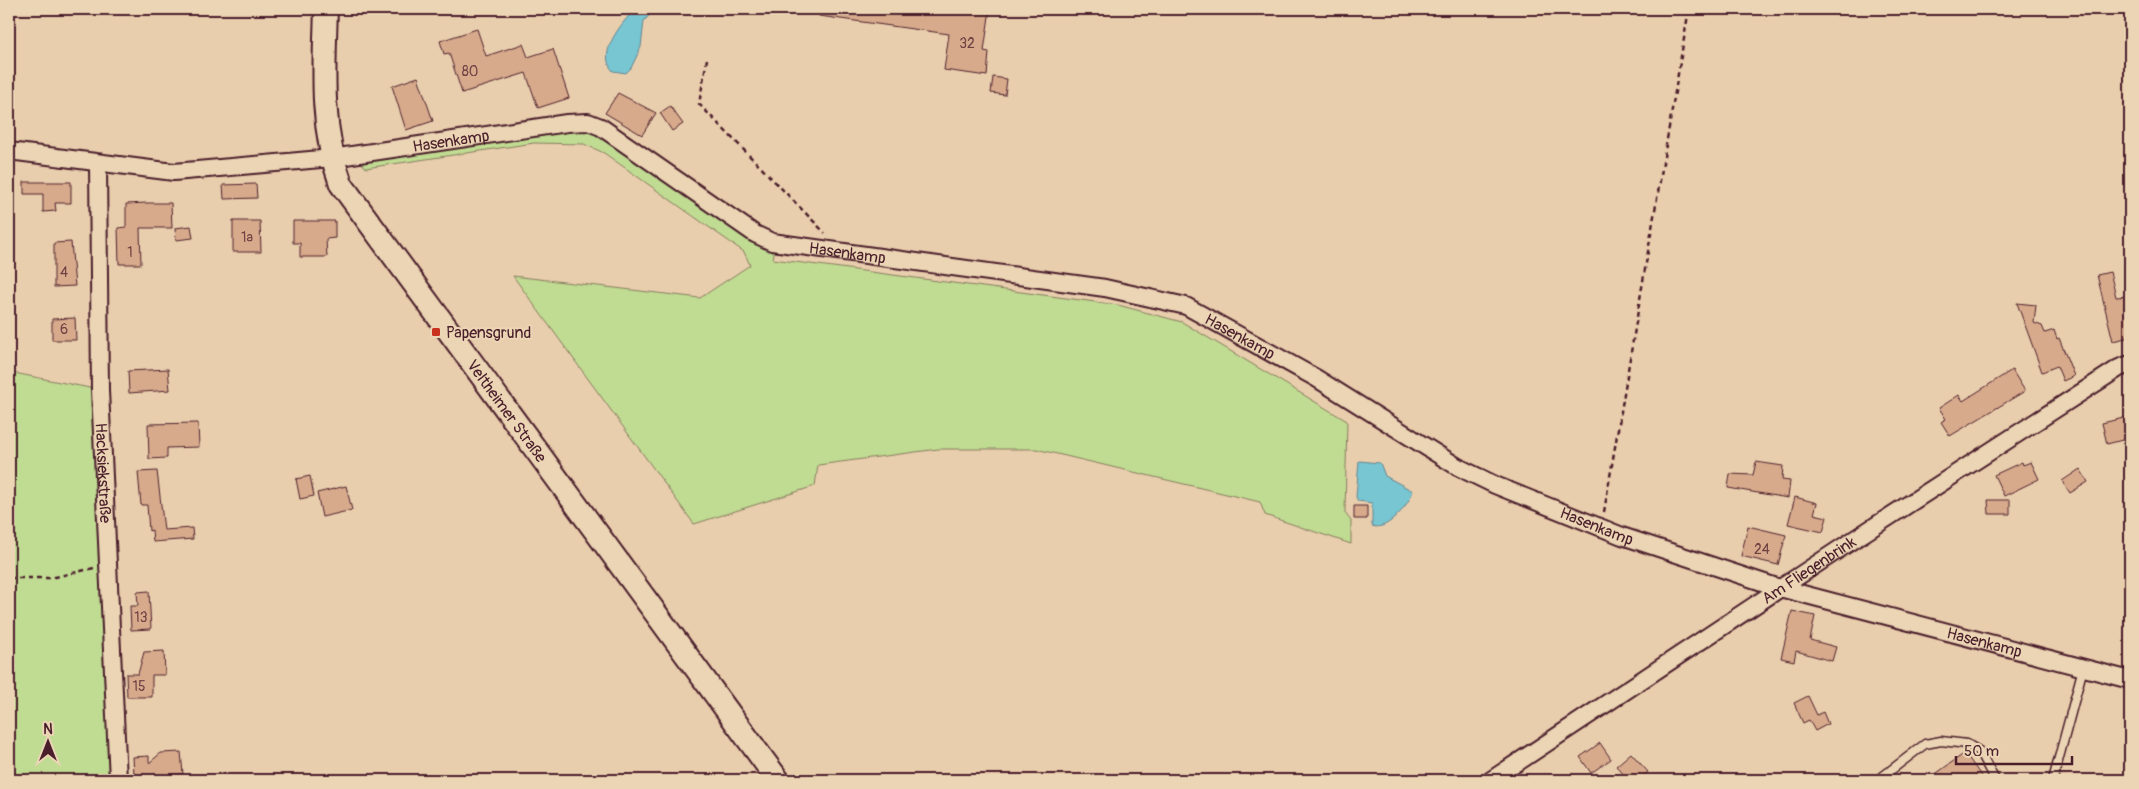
<svg xmlns="http://www.w3.org/2000/svg" width="2139" height="789" viewBox="0 0 2139 789" font-family="Pangolin,sans-serif">
	<style>
		.green { fill: #c0db92; stroke: #857d5e }
		.water { fill: #77c6d2; stroke: #65838f }
		.building { fill: #d8aa8c; stroke: #4a1f2b }
		.lines { fill: none; stroke-linecap: round; stroke-linejoin: round }
		.lane-casing { stroke: #4a1f2b; stroke-width: 11 }
		.street-casing { stroke: #4a1f2b; stroke-width: 20 }
		.secondary-casing { stroke: #4a1f2b; stroke-width: 26 }
		.path { stroke: #4a1f2b; stroke-width: 2.5; stroke-dasharray: 5 4; stroke-linecap: butt }
		.lane { stroke: #ebd5b4; stroke-width: 8 }
		.street { stroke: #ebd5b4; stroke-width: 16 }
		.secondary { stroke: #ebd5b4; stroke-width: 22 }
		.poi-dot { fill: #c8321e; stroke: #ebd5b4; stroke-width: 2 }
		.labels { text-anchor: middle; stroke-width: 4; stroke-linejoin: round; paint-order: stroke }
		.number-label { font-size: 14px; fill: #6e4243 }
		.street-label { font-size: 16px; fill: #4a1f2b; stroke: #ebd5b4 }
		.poi-label { font-size: 16px; fill: #4a1f2b; stroke: #ebd5b4; text-anchor: start }
	</style>
	<rect width="100%" height="100%" fill="#e9cead"/>
	<filter id="ink" filterUnits="userSpaceOnUse"><feTurbulence type="fractalNoise" baseFrequency=".02" numOctaves="2"/><feDisplacementMap in="SourceGraphic" scale="10" xChannelSelector="R" yChannelSelector="G"/><feConvolveMatrix kernelMatrix="1 2 1 2 8 2 1 2 1" color-interpolation-filters="sRGB"/></filter>
	<g filter="url(#ink)">
		<path class="green" d="M587,128L613,140L775,248L773,259L1118,305L1182,322L1347,421L1345,513L1351,521V544L1265,515L1260,502L1036,449H938L818,465L815,486L694,524L513,276L700,298L750,265L744,252L604,153L584,144L534,143L366,168L359,160Z
			M9,372L95,389L113,780H9Z"/>
		<path class="water" d="M635,9H655L644,21L641,47L631,68L626,73L613,71C596,53 622,23 635,9Z
			M1359,461L1380,463L1385,476L1413,491C1409,504 1388,532 1372,526V503L1358,501L1356,497Z"/>
		<path class="building" d="M819,9H990L984,51L989,52L987,76L944,70L949,34L819,16Z
			M477,29L486,56L523,44L528,57L553,49L569,98L538,108L526,73L462,93L449,53L444,54L440,41Z
			M418,77L433,121L406,130L392,86Z
			M993,77L1007,79L1005,95L991,93Z
			M618,93L656,113L642,135L605,113Z
			M670,106L683,124L672,131L660,113Z
			M24,182H71V203H55L56,211L43,212V194H24Z
			M256,184L257,198L224,199L223,185Z
			M147,203H171L172,228H140L141,264H119L118,228L126,227V204Z
			M233,221H260L261,252H233Z
			M293,221H335V238L326,239L327,257H300V243H293Z
			M191,226L193,238L176,240L175,228Z
			M71,242L75,286L54,287V243Z
			M2110,272L2116,297L2130,296V337L2113,341L2097,275Z
			M2017,303L2036,305L2034,323L2042,326L2045,333L2054,330L2057,339L2059,338L2074,376L2063,381L2057,366L2042,372Z
			M75,318L76,340H52V319Z
			M168,369L170,390L129,393L128,371Z
			M2012,370L2025,391L1950,436L1941,422L1946,419L1939,408L1959,395L1963,401Z
			M2128,417L2130,438L2107,444L2102,423Z
			M198,423L199,447L167,448V458L149,459L148,424Z
			M1756,462L1783,466L1782,480L1790,481L1788,498L1728,488L1730,474L1753,475Z
			M2022,462L2023,465L2031,462L2039,479L2004,496L1994,475Z
			M2080,469L2088,482L2070,493L2062,481Z
			M157,471L164,530L192,528L193,539L153,542L152,530L149,531L147,505H141L138,472Z
			M310,476L314,496L300,499L296,479Z
			M346,486L352,510L322,517L317,493Z
			M1795,497L1817,503L1814,514L1827,517L1823,532L1788,524Z
			M1988,500H2010V514H1989Z
			M1354,506H1367V519H1354Z
			M1748,526L1786,535L1778,565L1741,556Z
			M149,591L151,629L131,630L130,606H138L137,592Z
			M1792,611L1815,616L1810,640L1836,647L1832,661L1796,651L1794,661L1781,658Z
			M164,651L165,675H152V697H127L126,674H138L144,652Z
			M1808,696L1817,715L1823,712L1828,724L1815,731L1809,720L1803,723L1794,703Z
			M1600,743L1611,759L1591,773L1580,757Z
			M181,752L183,774L132,776L134,775L133,757L149,756V763L161,753Z
			M1631,753L1648,772L1639,780H1629L1616,766Z
			M1965,753L1984,780H1927Z"/>
		<g class="lines">
			<defs>
				<path id="lane" d="M1878,780L1925,744L1941,741L1967,744L1979,751L1995,780
					M2053,780L2083,668"/>
				<g id="street">
					<path id="s1" d="M9,151L174,172L332,158L567,123L588,122L601,127L755,234L772,242L1105,288L1186,306L1316,378L1458,467L1495,485L1622,536L1780,588L2130,680"/>
					<path id="s2" d="M98,164L100,390L118,780"/>
					<path id="s3" d="M1491,780L1847,544L2119,368L2130,364"/>
				</g>
				<g id="secondary">
					<path id="s4" d="M326,9C324,69 320,127 341,184L778,780"/>
				</g>
			</defs>
			<use href="#lane" class="lane-casing"/>
			<use href="#street" class="street-casing"/>
			<use href="#secondary" class="secondary-casing"/>
			<path class="path" d="M707,59L699,104L825,233
				M1604,512L1689,9
				M9,578H51L94,568"/>
			<use href="#lane" class="lane"/>
			<use href="#street" class="street"/>
			<use href="#secondary" class="secondary"/>
		</g>
	</g>
	<rect class="poi-dot" x="431" y="327" width="10" height="10" rx="2.5"/>
	<g class="labels">
		<g class="number-label">
			<text x="967" y="48">32</text>
			<text x="470" y="76">80</text>
			<text x="247" y="242">1a</text>
			<text x="130" y="257">1</text>
			<text x="64" y="277">4</text>
			<text x="64" y="334">6</text>
			<text x="1762" y="554">24</text>
			<text x="141" y="622">13</text>
			<text x="139" y="691">15</text>
		</g>
		<g class="street-label">
			<text dy="6" stroke="none"><textPath href="#s1" startOffset="445">Hasenkamp</textPath></text>
			<text dy="6" stroke="none"><textPath href="#s1" startOffset="880">Hasenkamp</textPath></text>
			<text dy="6" stroke="none"><textPath href="#s1" startOffset="1285">Hasenkamp</textPath></text>
			<text dy="6" stroke="none"><textPath href="#s4" startOffset="458">Veltheimer Straße</textPath></text>
			<text dy="6" stroke="none"><textPath href="#s2" startOffset="309">Hacksiekstraße</textPath></text>
			<text dy="6" stroke="none"><textPath href="#s1" startOffset="1690">Hasenkamp</textPath></text>
			<text dy="6" stroke="none"><textPath href="#s3" startOffset="381">Am Fliegenbrink</textPath></text>
			<text dy="6" stroke="none"><textPath href="#s1" startOffset="2095">Hasenkamp</textPath></text>
		</g>
		<g class="poi-label">
			<text x="446" y="338">Papensgrund</text>
		</g>
	</g>
	<rect width="2139" height="789" fill="none" stroke="#ebd5b4" stroke-width="30"/>
	<rect x="15" y="15" width="2109" height="759" fill="none" stroke="#4a1f2b" stroke-width="2" filter="url(#ink)"/>
	<g transform="translate(48 742)" stroke="#ebd5b4" stroke-width="4" paint-order="stroke">
	<path d="M0-4L9 19L0 12L-9 19Z" fill="#4a1f2b"/>
	<text y="-8" font-size="14" font-weight="bold" text-anchor="middle" fill="#4a1f2b">N</text>
	</g>
	<path d="M1956 756v8h116v-8" fill="none" stroke="#4a1f2b" stroke-width="2.5"/>
	<text x="1964" y="756" font-size="15" fill="#4a1f2b" stroke="#ebd5b4" stroke-width="4" paint-order="stroke">50 m</text>
</svg>
